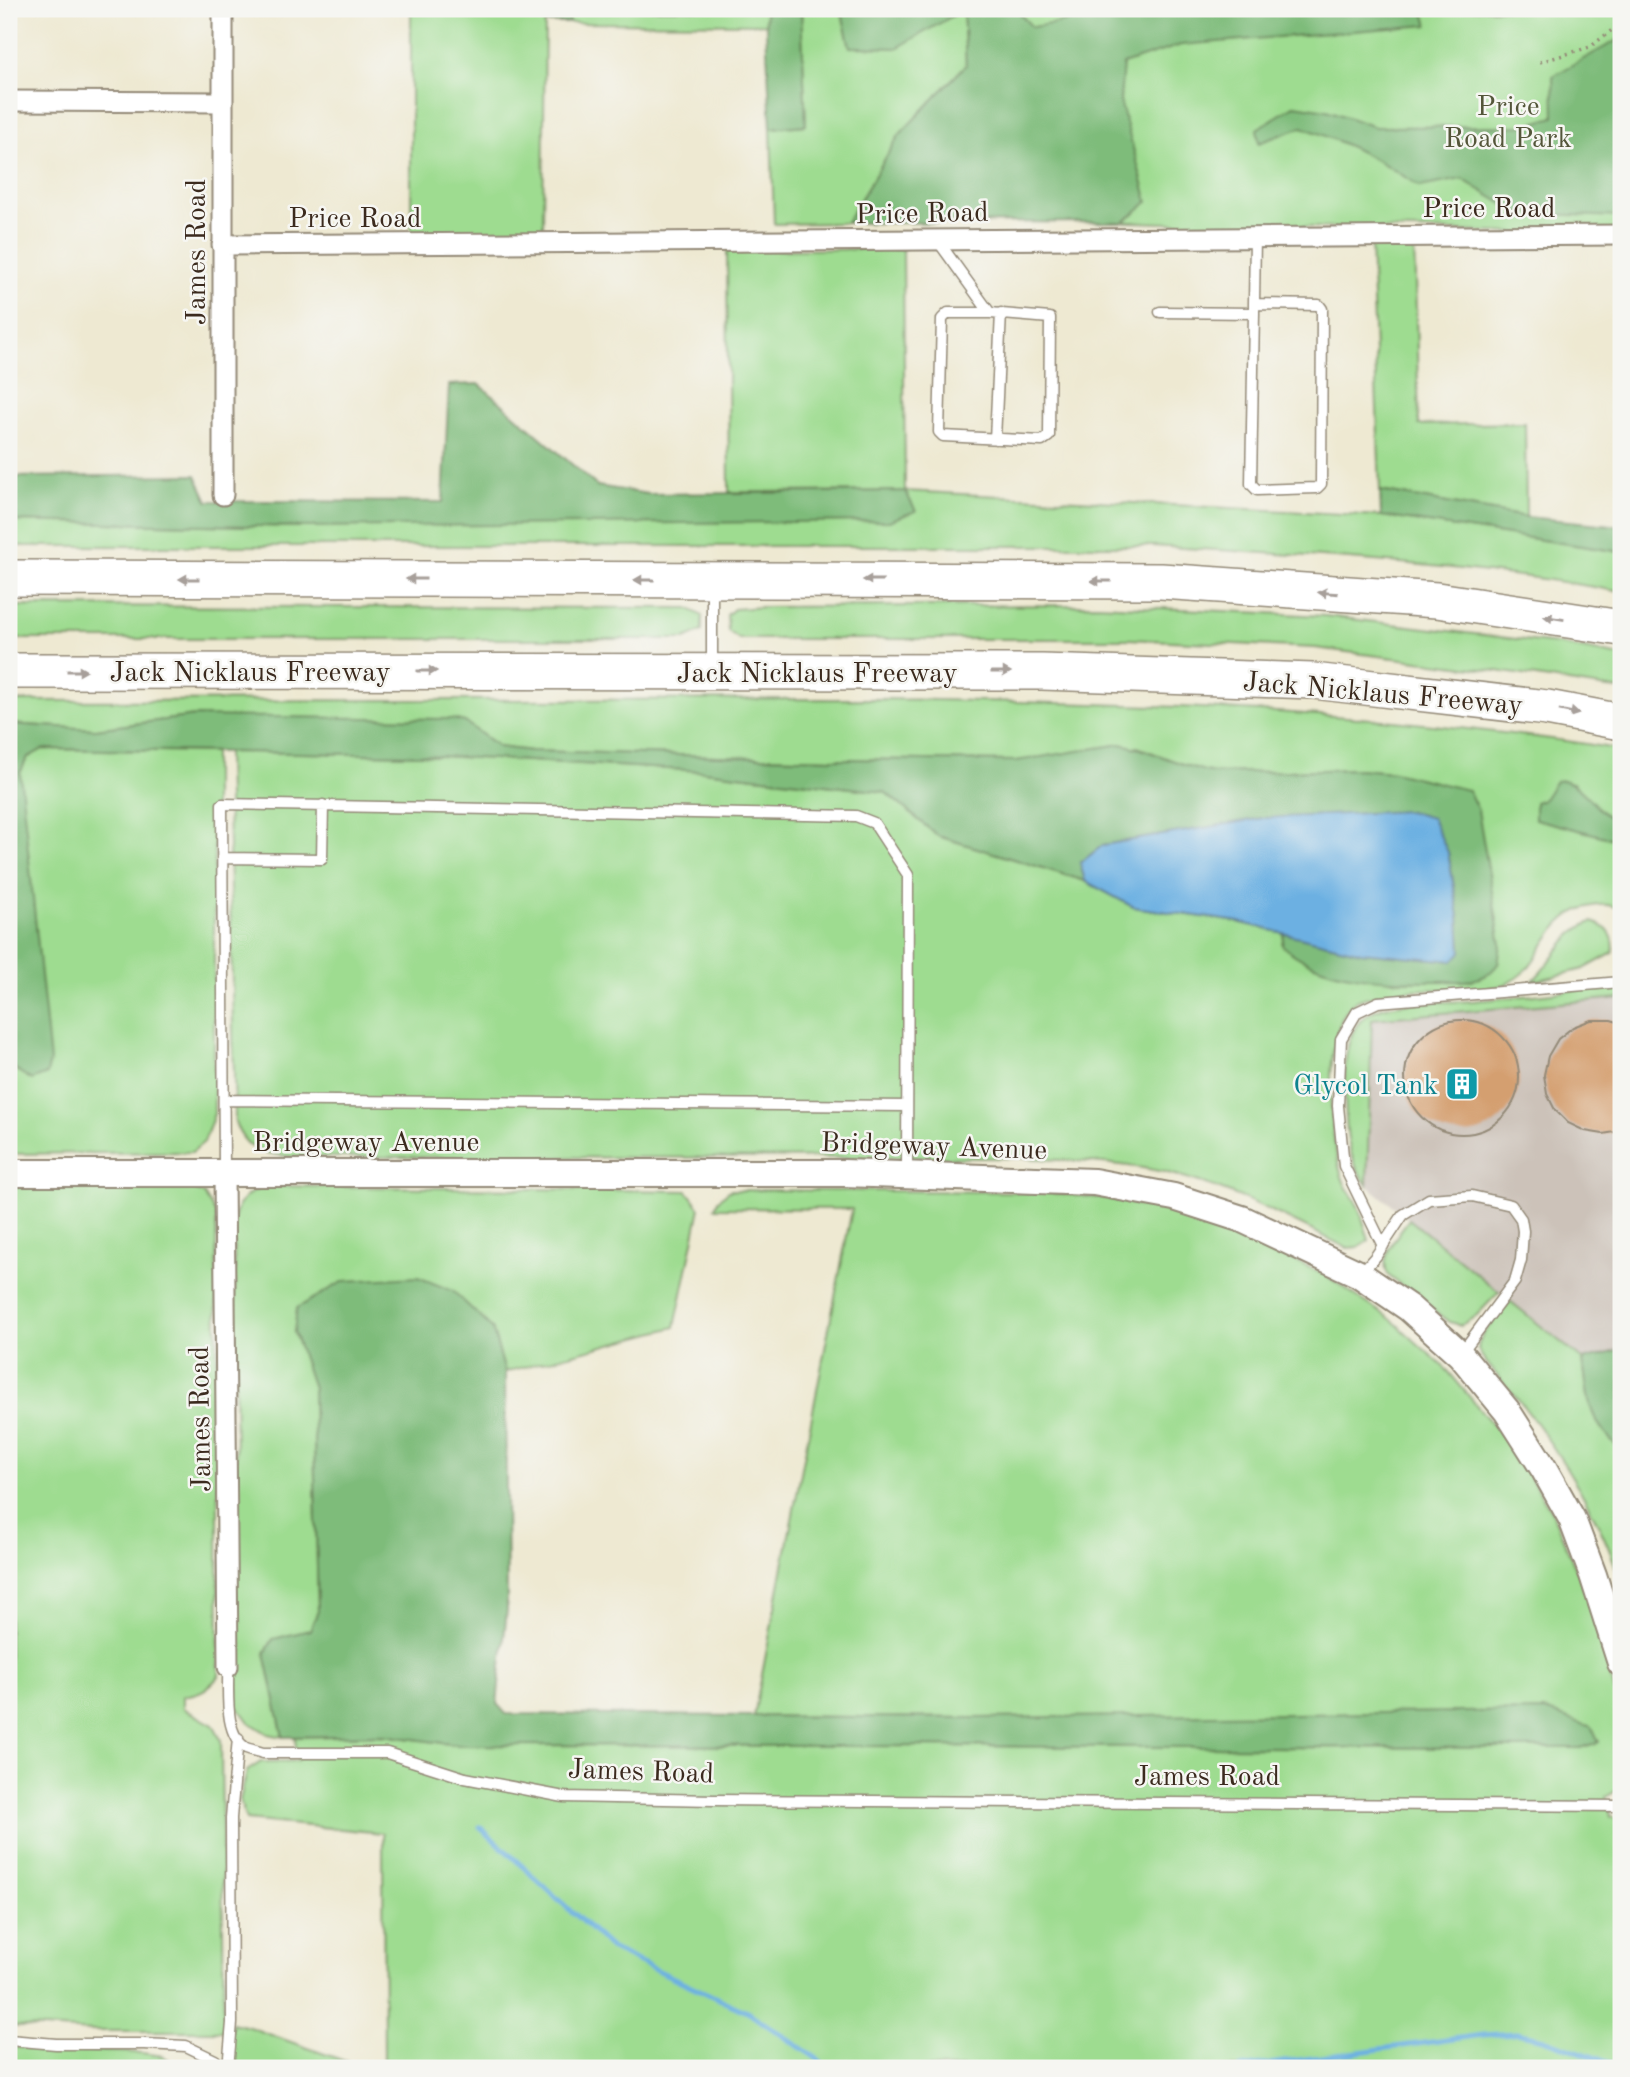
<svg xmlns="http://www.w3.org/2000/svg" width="1630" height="2077" viewBox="0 0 1630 2077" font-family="'Old Standard TT',serif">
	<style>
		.industrial { fill: #ccc2b9 }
		.green { fill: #9edc90; stroke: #6c8357; stroke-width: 2 }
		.forest { fill: #7ebc7a; stroke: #5c734c; stroke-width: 2 }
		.water { fill: #6cb0e2; stroke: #546d80; stroke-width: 2 }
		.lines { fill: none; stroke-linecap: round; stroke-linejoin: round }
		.stream { stroke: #6cb0e2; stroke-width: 5 }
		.building { fill: #d49f70 }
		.lane-casing { stroke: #948a78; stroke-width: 13 }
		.street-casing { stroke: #948a78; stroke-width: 23 }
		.secondary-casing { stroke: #948a78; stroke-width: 30 }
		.highway-casing { stroke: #948a78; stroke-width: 38 }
		.path { stroke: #948a78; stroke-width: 3.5; stroke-dasharray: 2 5; stroke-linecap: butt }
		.lane { stroke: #fff; stroke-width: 10 }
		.street { stroke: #fff; stroke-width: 19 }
		.secondary { stroke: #fff; stroke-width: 26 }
		.highway { stroke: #fff; stroke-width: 35 }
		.oneway { fill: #a79f9a }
		.labels { text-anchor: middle; stroke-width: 5; stroke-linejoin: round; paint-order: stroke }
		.park-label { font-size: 28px; fill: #54563a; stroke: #f6f6f2 }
		.street-label { font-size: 28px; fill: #3b2a1e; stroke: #f6f6f2 }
		.culture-label { font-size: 28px; fill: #0d838f; stroke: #f6f6f2; text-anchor: end }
	</style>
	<rect width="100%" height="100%" fill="#f6f6f2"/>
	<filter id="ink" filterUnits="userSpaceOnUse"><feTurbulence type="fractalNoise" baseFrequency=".0143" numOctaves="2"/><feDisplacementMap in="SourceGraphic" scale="14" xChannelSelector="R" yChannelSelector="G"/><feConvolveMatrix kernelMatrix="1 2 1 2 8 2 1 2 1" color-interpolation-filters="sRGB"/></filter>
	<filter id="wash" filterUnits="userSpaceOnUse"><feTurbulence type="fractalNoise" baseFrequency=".00686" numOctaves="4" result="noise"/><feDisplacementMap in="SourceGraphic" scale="28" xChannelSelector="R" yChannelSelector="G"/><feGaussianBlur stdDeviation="1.57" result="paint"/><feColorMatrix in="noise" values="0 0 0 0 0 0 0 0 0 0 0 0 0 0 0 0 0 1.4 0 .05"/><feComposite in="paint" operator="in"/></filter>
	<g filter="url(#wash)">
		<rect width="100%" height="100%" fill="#eee9d2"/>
		<path class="industrial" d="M1621,998V1350L1583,1360L1367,1185L1371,1019Z"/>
		<path class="green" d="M411,9H545L543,234L411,237Z
			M569,9H765L767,24L569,23Z
			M801,9H841L850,47L963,10L966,65L900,134L846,223L774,224L771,128L806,125Z
			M987,9H1621V236L989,218Z
			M1414,240L1419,425L1525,423L1526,517L1380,491L1371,244Z
			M903,249L905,491L1381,516L1621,552V592C1467,563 1309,556 1152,546H9V521L304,527L905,491L729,492L727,250Z
			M1098,605L1326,616L1557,644L1621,656V690L1497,671L1315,648L1128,639H739L728,631L727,615L734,609L763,607Z
			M9,606L688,608L702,616V631L685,639H9Z
			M886,699C1081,703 1275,706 1469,729C1520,735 1571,740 1621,750V823L1610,820L1573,783L1556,781L1535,818L1621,841V909C1608,903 1599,904 1585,908C1548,918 1543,963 1512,981C1491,994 1438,988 1412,990C1398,992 1366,995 1355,1002C1320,1026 1329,1147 1344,1182C1347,1190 1353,1196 1357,1204C1362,1215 1365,1228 1369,1240L1358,1247L1347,1248C1287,1218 1229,1187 1164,1172C1118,1162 1071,1161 1025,1158L292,1157C263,1153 245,1152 235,1122L227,752L422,755L703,771L885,792L938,836L1085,881L1134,907L1238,922L1284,933L1282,945L1393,981H1461L1485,976L1394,772L1359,769L1214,773L1197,770L1138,747L1016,761L835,759L531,751L499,747L486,738L195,716L95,729L9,724V701Z
			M43,749L214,752V1114L204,1142L192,1152L9,1154V1059L16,1070L20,773L27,758Z
			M1592,922C1608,926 1616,937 1613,953L1584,969L1531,982C1554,962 1563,933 1592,922Z
			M1621,985V998L1372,1019L1367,1185C1346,1157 1346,1129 1345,1094C1344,1069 1344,1031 1367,1015C1391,998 1443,1003 1472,1001C1522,997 1572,990 1621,985Z
			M274,1186L687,1191L700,1208L675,1327L505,1372L492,1328L294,1332L313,1387L318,1612L310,1630L273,1639L265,1653L283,1737L268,1734L249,1722L238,1707L234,1608L236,1473L234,1219C239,1197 253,1188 274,1186Z
			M9,1187L192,1188L204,1194L216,1215L219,1676C208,1689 200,1694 183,1696V1708L213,1725L221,1740L224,2031H92L9,2026Z
			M730,1190L1042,1192L1110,1199L1168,1211L1246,1237L1325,1275L1392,1320L1448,1371L1509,1444L1553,1514L1586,1594L1621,1712V1788L1606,1797L1611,1817L1621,1819V2068H384L383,1833L246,1820L240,1800L247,1771L261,1762L297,1761L295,1737L383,1735L458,1745L1580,1748L1599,1742L973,1718L754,1716L852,1209L715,1208L718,1200Z
			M1409,1219L1499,1292L1475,1317L1461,1325L1449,1322L1389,1276C1377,1258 1398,1234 1409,1219Z
			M1510,1301L1583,1360C1589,1403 1587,1419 1621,1450V1584C1604,1522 1560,1453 1521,1403C1514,1394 1478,1356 1478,1349C1478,1335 1501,1312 1510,1301Z
			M232,2023L249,2027L364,2068H228Z
			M9,2047L142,2053L163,2056L172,2062L173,2068H9Z"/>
		<path class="forest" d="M545,9H569V23H546Z
			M765,9H801L806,125L771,128Z
			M841,9H1020L1021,15L1032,27L1141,9H1423L1428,25L1181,45L1123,64L1120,101L1148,202L1123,222L846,223L900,134L966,65L963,10L897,48L850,47Z
			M1621,38V217L1518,213L1462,179L1420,187C1383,161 1344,142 1302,127L1259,143L1257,129L1295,105L1327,110L1375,127L1523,126L1554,117L1553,76Z
			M479,384L597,486L648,494L905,491L916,511L889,521L304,527L9,521V477L196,475L208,501L443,502L449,385Z
			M1380,491L1526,517L1621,526V552L1381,516Z
			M195,716L452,719L465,722L499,747L531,751L835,759L1016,761L1121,744C1153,750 1182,767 1214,773L1359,769L1394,772L1468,790L1478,810L1501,944L1498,964C1495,968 1490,973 1486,975C1473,983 1452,981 1438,981C1389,981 1319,980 1282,945L1284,933L1361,952L1453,961L1461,951L1459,916L1448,852L1263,818L1103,845L1080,863L1085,881L938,836L885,792L703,771L422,755L43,749L27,758L20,773L50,1061L47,1074L32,1080L16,1070L9,1059V724L95,729Z
			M1563,780C1587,787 1597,816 1621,823V841L1535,819V802L1544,799L1556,781Z
			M418,1277L453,1291L492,1328L505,1372L507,1610L497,1704L506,1714L973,1718L1545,1711L1592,1727L1599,1742L1580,1748L458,1745L383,1735L283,1737L265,1653L273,1639L310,1630L318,1611L313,1388L294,1332L297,1308L344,1281Z
			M1621,1350V1450C1587,1419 1589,1403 1583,1360Z"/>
		<path class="water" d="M1408,811L1432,818L1448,852L1459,916L1461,952L1453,961L1361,952L1238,922L1133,907L1085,881L1080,863L1103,845L1263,818Z"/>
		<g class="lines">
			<path class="stream" d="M480,1827L612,1949L749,2013L819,2060L826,2068
				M1241,2068L1483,2035L1516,2033L1544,2039L1621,2067"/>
		</g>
		<g id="blocks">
			<path class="building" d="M1405 1077a57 57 0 1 1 114 0a57 57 0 1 1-114 0Z
				M1591,1020H1611L1621,1023V1131L1603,1134L1585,1131L1568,1123L1555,1110L1547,1094L1544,1075L1548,1056L1558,1039L1573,1027Z"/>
		</g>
	</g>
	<g filter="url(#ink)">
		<use href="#blocks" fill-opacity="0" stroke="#948a78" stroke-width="2"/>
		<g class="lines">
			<defs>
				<path id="lane" d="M938,241L990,313L1050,318L1049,436L1042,441L943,436L939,432L942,319L948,313H990
					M1254,304L1319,305L1322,309L1321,484L1317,488L1257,490L1251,484L1254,313V304L1255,237
					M1160,312L1254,313
					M995,439L1001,313
					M712,667V584
					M223,858L322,859L323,805
					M224,1100L907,1106
					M224,1171L222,804L856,816L874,823L908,875L907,1174
					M1383,1246L1344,1166L1338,1106L1341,1039L1357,1012L1378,1002L1621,982
					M1360,1274L1376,1256L1403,1215L1429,1199L1472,1196L1511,1205L1521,1219L1523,1231L1521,1260L1515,1281L1462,1352
					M228,1667C229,1690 223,1734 246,1748C251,1750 258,1751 263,1753H387L465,1778L564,1797L714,1800L1621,1806
					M9,2040L56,2044H144L186,2046L215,2060L222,2068
					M228,2068L232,2023L231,1818L238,1738"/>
				<path id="street" d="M223,9V495
					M9,101L222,102
					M222,245L1621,235
					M224,1172L228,1667"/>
				<path id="secondary" d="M9,1173H844L1094,1182L1174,1197L1242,1219L1359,1274L1409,1308L1460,1354L1507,1411L1544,1469L1572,1519L1593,1575L1621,1663"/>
				<path id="highway" d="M9,578L1161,581L1437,600L1621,628
					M9,671L1042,672L1313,681L1547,708L1621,722"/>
			</defs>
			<use href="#lane" class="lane-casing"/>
			<use href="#street" class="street-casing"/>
			<use href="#secondary" class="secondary-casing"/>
			<use href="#highway" class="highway-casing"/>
			<path class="path" d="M1540,62L1590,47L1621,23"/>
			<use href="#lane" class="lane"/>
			<use href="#street" class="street"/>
			<use href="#secondary" class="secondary"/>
			<use href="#highway" class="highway"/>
		</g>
		<defs><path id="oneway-solid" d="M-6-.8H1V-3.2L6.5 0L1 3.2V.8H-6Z" transform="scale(1.75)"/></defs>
		<g class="oneway">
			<use href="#oneway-solid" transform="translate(189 579) rotate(-180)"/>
			<use href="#oneway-solid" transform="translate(416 579) rotate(-180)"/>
			<use href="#oneway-solid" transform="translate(644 580) rotate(-180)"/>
			<use href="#oneway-solid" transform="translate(873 580) rotate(-180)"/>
			<use href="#oneway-solid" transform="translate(1101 581) rotate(-180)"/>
			<use href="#oneway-solid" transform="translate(1328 593) rotate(-176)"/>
			<use href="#oneway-solid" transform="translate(1554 618) rotate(-171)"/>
			<use href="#oneway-solid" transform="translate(77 671)"/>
			<use href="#oneway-solid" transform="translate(427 671)"/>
			<use href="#oneway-solid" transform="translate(1001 672)"/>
			<use href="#oneway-solid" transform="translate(1569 712) rotate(11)"/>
		</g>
	</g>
	<defs>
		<symbol id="building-square" viewBox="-11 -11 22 22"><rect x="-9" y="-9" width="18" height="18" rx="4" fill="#0f9aa8" stroke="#f6f6f2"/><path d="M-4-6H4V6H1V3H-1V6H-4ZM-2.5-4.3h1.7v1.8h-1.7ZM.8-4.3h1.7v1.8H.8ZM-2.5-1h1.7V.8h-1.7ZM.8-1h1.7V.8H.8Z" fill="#fff"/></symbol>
	</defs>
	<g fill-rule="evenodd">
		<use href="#building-square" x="1443" y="1065" width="38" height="38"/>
	</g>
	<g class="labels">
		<g class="park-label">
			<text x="1508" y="115">Price<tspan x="1508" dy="32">Road Park</tspan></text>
		</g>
		<g class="street-label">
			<text x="1489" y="217">Price Road</text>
			<text transform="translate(922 212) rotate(-1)" y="10">Price Road</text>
			<text x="355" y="227">Price Road</text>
			<text transform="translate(195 252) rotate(-90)" y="10">James Road</text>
			<text x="250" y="681">Jack Nicklaus Freeway</text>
			<text x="817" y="682">Jack Nicklaus Freeway</text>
			<text transform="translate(1383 692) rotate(5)" y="10">Jack Nicklaus Freeway</text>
			<text x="366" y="1151">Bridgeway Avenue</text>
			<text transform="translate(934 1145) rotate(2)" y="10">Bridgeway Avenue</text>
			<text transform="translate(199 1419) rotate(-91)" y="10">James Road</text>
			<text transform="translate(641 1770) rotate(2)" y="10">James Road</text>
			<text x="1207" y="1785">James Road</text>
		</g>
		<g class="culture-label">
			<text x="1438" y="1094">Glycol Tank</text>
		</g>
	</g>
	<rect width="1630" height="2077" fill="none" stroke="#f6f6f2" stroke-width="35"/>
</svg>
